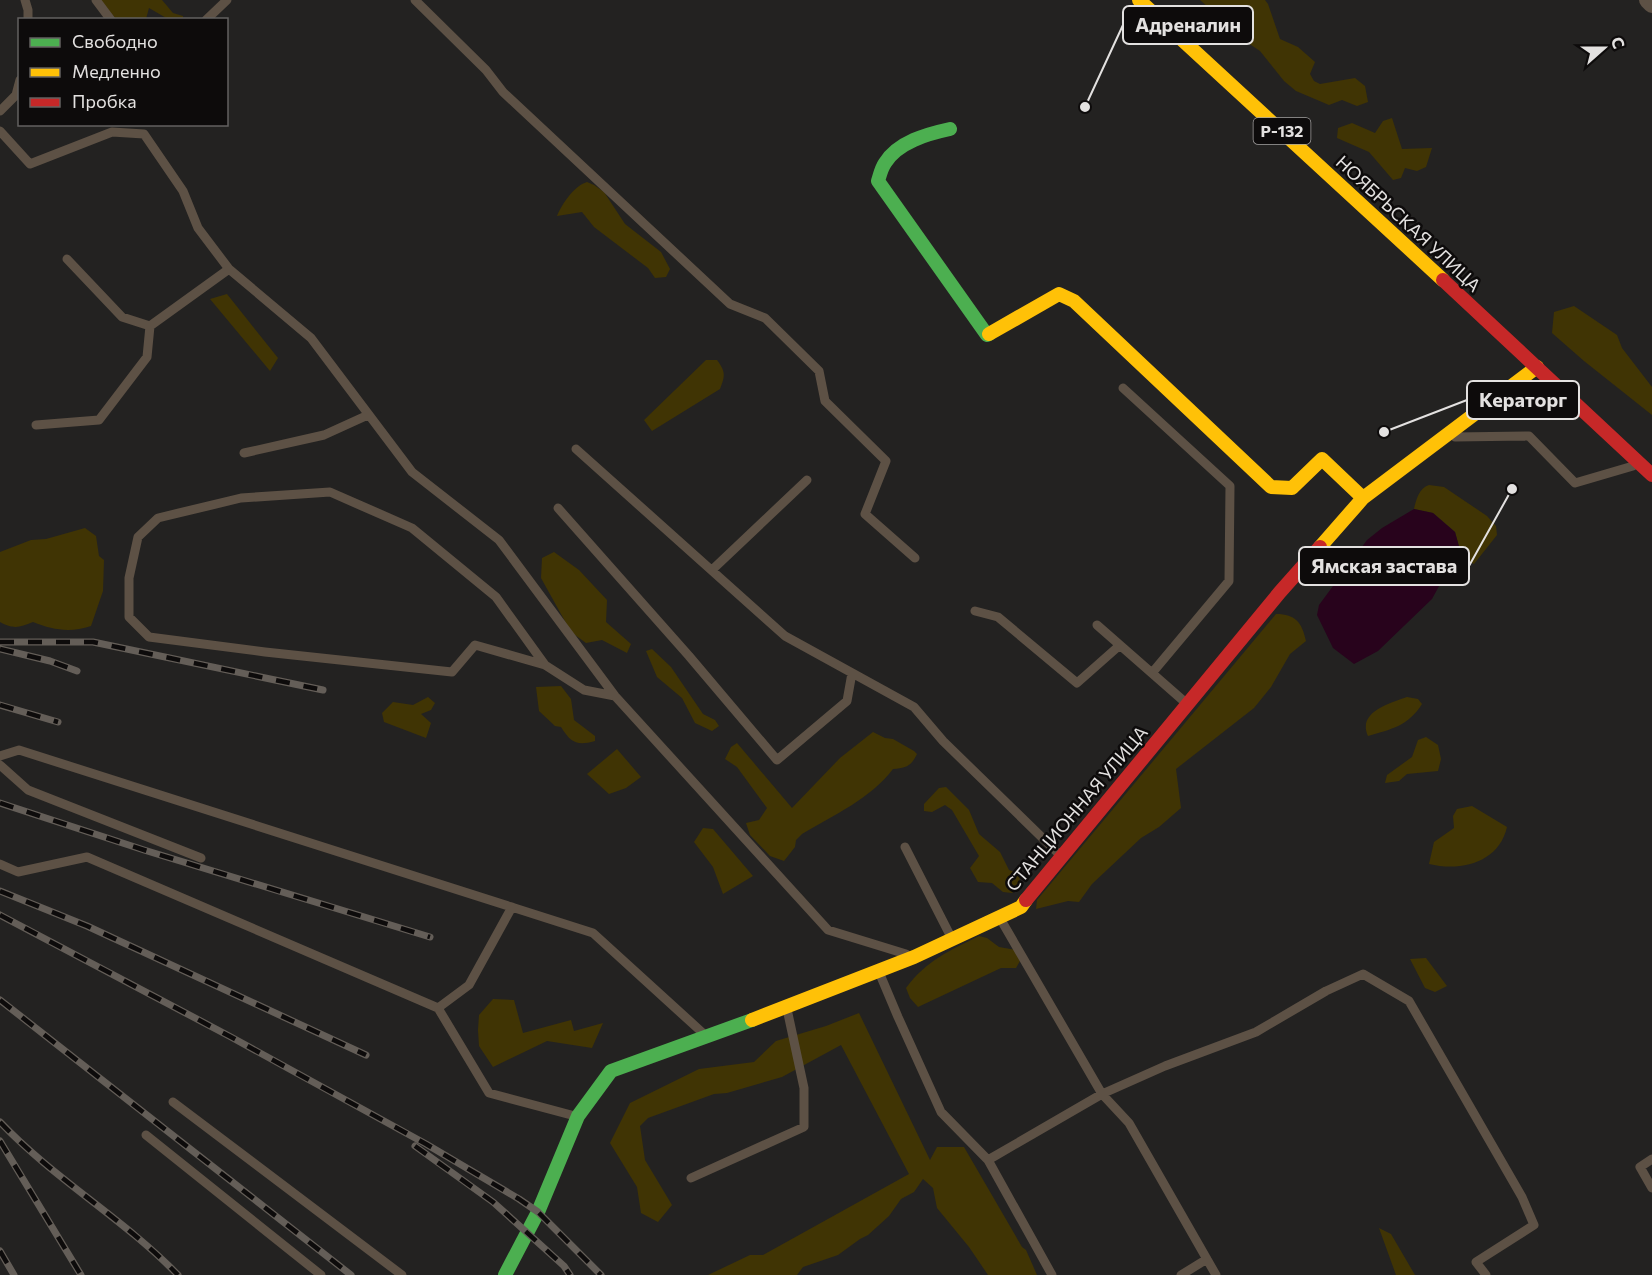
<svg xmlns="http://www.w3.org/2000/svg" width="1652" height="1275" viewBox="0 0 1652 1275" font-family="Commissioner,sans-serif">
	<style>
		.green { fill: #403404 }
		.water { fill: #28031c }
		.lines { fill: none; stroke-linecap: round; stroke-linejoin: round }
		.lane { stroke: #5d5145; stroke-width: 9 }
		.street { stroke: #5d5145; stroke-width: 18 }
		.fast { stroke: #4caf50; stroke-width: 14 }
		.slow { stroke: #ffc107; stroke-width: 14 }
		.jam { stroke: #c62828; stroke-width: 14 }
		.rail-casing { stroke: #645e58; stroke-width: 7 }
		.rail { stroke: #0d0b0b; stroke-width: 4.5; stroke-dasharray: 14; stroke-linecap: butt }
		.labels { text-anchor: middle; stroke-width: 5; stroke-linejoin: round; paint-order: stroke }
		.shield { fill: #0d0b0b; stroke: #a3a1a0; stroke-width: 1.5 }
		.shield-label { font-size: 16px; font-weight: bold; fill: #e3e1e0 }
		.street-label { font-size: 18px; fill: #e3e1e0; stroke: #0d0b0b }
		.leader { fill: none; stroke: #e3e1e0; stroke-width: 2 }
		.callout-dot { fill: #e3e1e0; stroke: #0d0b0b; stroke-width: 2 }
		.callout { fill: #0d0b0b; stroke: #e3e1e0; stroke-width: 2 }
		.callout-label { font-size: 20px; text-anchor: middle; font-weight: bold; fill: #e3e1e0 }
	</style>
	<rect width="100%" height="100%" fill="#232221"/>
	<path class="green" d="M100,0H162L173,13L183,16V19H168L149,8L146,19H116Z
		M1200,0H1265L1268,4L1280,39L1298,47L1315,62L1310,74L1314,81L1320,84L1355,78L1365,86L1368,102L1357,106L1342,100L1329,105L1296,91L1284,81L1260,51L1248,43Z
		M1392,118L1402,149L1432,148L1426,167L1417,171L1405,168L1401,178L1393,180L1369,152L1337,138L1338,128L1352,123L1375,133L1383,121Z
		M587,182L594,185L604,192L625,224L661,252L670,269L666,277L655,278L648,268L594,227L582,212L557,216C562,204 574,186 587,182Z
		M227,294L278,358L270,371L210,299Z
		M1574,306L1617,335L1622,348L1652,387V415L1584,361L1552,333L1554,312Z
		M706,360H717C726,372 725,376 720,389L652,431L644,420Z
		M1429,485L1444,487L1487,516L1496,526L1497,535L1474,564L1462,557L1455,532L1433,513L1414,509C1416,500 1419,488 1429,485Z
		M85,528L96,536L99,556L104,560L103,591L91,626C70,633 53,630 33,622C20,627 14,630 0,622V552L31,540L46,539Z
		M554,552L579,570L607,600L606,622L631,644L627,653L602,640L586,643L571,632L541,578L542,558Z
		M1276,614C1296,614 1302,623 1306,641L1290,654L1271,687L1254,708L1176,769L1181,808L1159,827L1141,838L1092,884L1079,902L1068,901L1036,909L1037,900Z
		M652,649L671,667L703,714L715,720L719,726L712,731L695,723L682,698L657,677L646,651Z
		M561,686L571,699L574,720L595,736V741C577,746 571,743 561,727L555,726L539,711L536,687Z
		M428,697L435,703L431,710L421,714L431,723L426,738L384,722L382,713L393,702L413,705Z
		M1407,697L1418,699L1422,704C1408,726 1392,729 1368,736C1357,712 1390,703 1407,697Z
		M873,732L885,738L893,739L914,751L917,754C911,766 907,768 893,769C870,799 834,815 802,834L796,840L795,847L784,861L770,856L750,835L746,823L759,820L767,808L737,767L725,759L731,747L737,743L792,808L840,758Z
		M1426,737L1438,745L1441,759L1438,771L1407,774L1399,781L1385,783L1387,775L1412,757L1418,740Z
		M617,749L641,777L626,788L609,794L587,774Z
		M946,787L969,810L979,834L1000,852L1009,870L1020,874L1019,887L1012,893L1003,892L992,883L978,882L970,868L979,856L952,810L945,805L932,812L924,811V804L939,788Z
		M1472,806L1507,827C1499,862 1462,872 1429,864L1434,842L1454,828L1453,816L1457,809Z
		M703,828L713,829L753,876L723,894L713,867L694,842Z
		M979,936L987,938L999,947L1016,950L1020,961L1016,968H1001L918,1007L910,998L906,988C927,960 949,951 979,936Z
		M1426,958L1447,986L1435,992L1425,988L1410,959Z
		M493,999L514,1000L523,1033L571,1020L574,1031L603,1023L592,1048L547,1041L493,1067L479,1046L478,1030L479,1015Z
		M859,1013L930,1160L937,1147H964L1022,1247L1026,1250L1037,1275H988L969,1247L937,1208L933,1188L923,1179L914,1192L901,1199L889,1216L868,1235L860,1239L838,1255L803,1267L797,1275H708L750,1255H763L909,1174L841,1045L782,1077L727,1093L714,1094L648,1118L640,1126L645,1160L672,1205L658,1222L641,1213L637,1187L610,1143L630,1103L699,1069L754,1062L776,1041L826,1026Z
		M1379,1228L1391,1234L1415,1275H1396Z"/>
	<path class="water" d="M1414,509L1433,513L1455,532L1462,557L1444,577L1432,599L1378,651L1354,664L1333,648L1317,615L1319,605L1367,540L1382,528Z"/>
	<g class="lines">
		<path class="lane" d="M25,0L28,10V20
			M96,0L111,20
			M415,0L486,70L503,92L730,304L765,318L819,371L825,401L886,461L865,514L915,558
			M206,20L227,0
			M0,111L16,95L20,80
			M0,131L30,164L112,132L144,134L183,191L198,228L229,269L311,338L412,472L499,540L615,696L828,930L906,954
			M67,259L122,317L150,326
			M1123,388L1230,486L1229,581L1152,673
			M36,425L99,420L147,357L150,326L229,269
			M1455,437L1529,436L1575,483L1633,466
			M576,449L785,636L914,707L943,741L1060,855
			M244,453L324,435L368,415
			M558,508L689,656L777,760L847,701L852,673
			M712,570L807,480
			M975,611L998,617L1077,683L1120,645
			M1097,625L1186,703
			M545,665L496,597L412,528L330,492L241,498L158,518L138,537L129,578V617L149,637L265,652L452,672L475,645L545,665L584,690L615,696
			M0,756L19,750L593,933L705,1035
			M0,765L28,790L201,858
			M905,847L951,937
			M0,864L18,872L87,857L438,1008L489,1093L575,1116
			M1001,920L1102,1094L1129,1123L1216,1275
			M879,972L898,1017L941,1112L988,1160L1052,1275
			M438,1008L469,985L512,907
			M173,1102L402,1275
			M146,1135L321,1275
			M1652,1159L1640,1167L1652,1188
			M988,1160L1102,1094L1165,1066L1256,1032L1326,991L1363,974L1409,1001L1522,1197L1534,1225L1476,1262L1486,1275
			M691,1178L804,1127V1088L787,1009
			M1181,1275L1207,1259"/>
		<path class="street" d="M1648,0L1652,4"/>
		<path class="fast" d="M950,129C927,134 898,142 885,163C881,169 880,175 878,181L987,335L989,334
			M505,1275L538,1212L578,1116L611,1071L752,1020"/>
		<path class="slow" d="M1139,0L1443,280
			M989,334L1059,294L1074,301L1271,487L1292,488L1322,459L1363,498
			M1320,547L1363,498L1537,367
			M752,1020L914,957L1021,907L1026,900"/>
		<path class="jam" d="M1443,280L1652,475
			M1026,900L1280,592L1320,547"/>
		<defs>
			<path id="rail" d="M0,642H93L323,690
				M0,649L50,661L77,671
				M0,705L58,722
				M0,803L144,850L430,937
				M0,891L87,926L366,1055
				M0,915L231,1037L426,1144L519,1199L538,1212L601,1275
				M0,1000L351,1275
				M0,1122C54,1179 124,1219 178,1275
				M0,1141L81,1275
				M415,1146L493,1202L564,1266L570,1275
				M0,1251L14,1275"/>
		</defs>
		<use href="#rail" class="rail-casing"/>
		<use href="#rail" class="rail"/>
	</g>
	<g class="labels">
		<rect class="shield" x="1253.5" y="118" width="57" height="26" rx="4.5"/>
		<g class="shield-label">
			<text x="1282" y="137">Р-132</text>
		</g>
		<g class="street-label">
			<text transform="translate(1408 224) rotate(43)" y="6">НОЯБРЬСКАЯ УЛИЦА</text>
			<text transform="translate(1077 809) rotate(-50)" y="6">СТАНЦИОННАЯ УЛИЦА</text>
		</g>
	</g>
	<path class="leader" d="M1085 107L1123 25M1384 432L1467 400M1512 489L1469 566"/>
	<g class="callout-dot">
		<circle cx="1085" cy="107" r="6"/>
		<circle cx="1384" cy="432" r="6"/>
		<circle cx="1512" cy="489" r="6"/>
	</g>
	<g class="callout">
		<rect x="1123" y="6" width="130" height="38" rx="6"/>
		<rect x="1467" y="381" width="112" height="38" rx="6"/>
		<rect x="1299" y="547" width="170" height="38" rx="6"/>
	</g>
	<g class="callout-label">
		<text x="1188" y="32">Адреналин</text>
		<text x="1523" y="407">Кераторг</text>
		<text x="1384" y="573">Ямская застава</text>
	</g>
	<rect x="18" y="18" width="210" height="108" fill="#0d0b0b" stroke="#636160" stroke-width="1.5"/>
	<rect x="30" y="38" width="30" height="9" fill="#4caf50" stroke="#636160" stroke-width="1.5"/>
	<text x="72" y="48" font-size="18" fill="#e3e1e0">Свободно</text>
	<rect x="30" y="68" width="30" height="9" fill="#ffc107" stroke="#636160" stroke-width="1.5"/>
	<text x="72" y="78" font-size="18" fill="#e3e1e0">Медленно</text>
	<rect x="30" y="98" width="30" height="9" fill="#c62828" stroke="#636160" stroke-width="1.5"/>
	<text x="72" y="108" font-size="18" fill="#e3e1e0">Пробка</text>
	<g transform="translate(1604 48) rotate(69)" stroke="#0d0b0b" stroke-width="4.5" paint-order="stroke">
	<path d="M0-4.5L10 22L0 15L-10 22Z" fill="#e3e1e0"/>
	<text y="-9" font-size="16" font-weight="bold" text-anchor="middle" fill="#e3e1e0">С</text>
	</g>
</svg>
